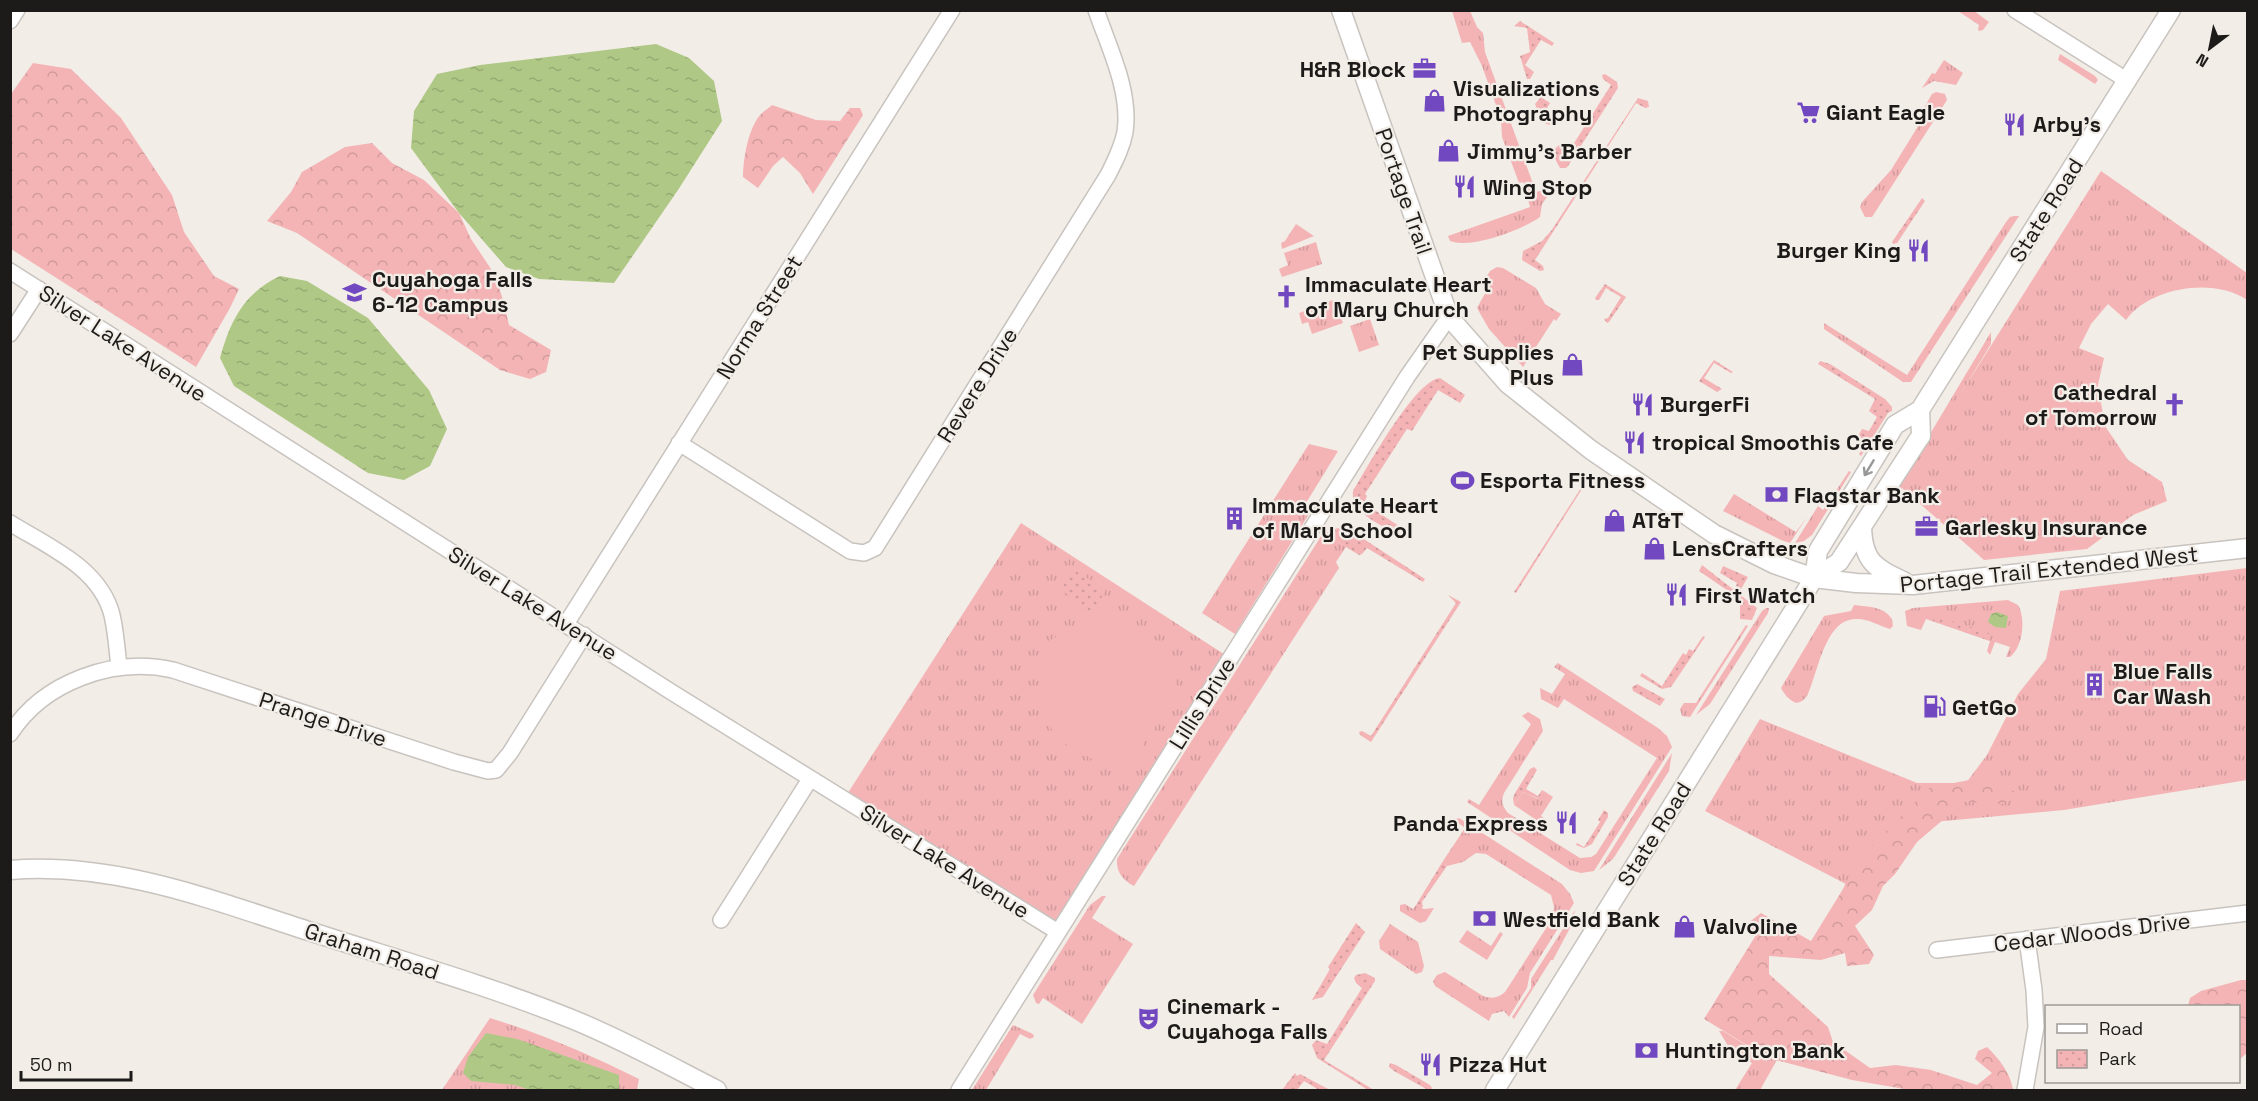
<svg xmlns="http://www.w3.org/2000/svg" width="2258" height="1101" viewBox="0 0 2258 1101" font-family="'Space Grotesk',sans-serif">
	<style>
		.grass { fill: url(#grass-tufts) }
		.forest { fill: url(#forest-crowns) }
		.park { fill: url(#park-dots) }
		.pitch { fill: #f4b4b6 }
		.water { fill: url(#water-ripples) }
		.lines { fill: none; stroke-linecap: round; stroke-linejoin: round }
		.minor-casing { stroke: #c8c3be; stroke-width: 18 }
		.major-casing { stroke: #c8c3be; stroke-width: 21 }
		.minor { stroke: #fff; stroke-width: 15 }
		.major { stroke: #fff; stroke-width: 18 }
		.oneway { stroke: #999898 }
		.labels { text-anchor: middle; stroke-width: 4.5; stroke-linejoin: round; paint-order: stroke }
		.poi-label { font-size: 22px; font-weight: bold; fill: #1d1b19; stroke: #f2ede7; text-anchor: start }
		.street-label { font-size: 22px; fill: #1d1b19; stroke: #f2ede7 }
	</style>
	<defs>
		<pattern id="grass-tufts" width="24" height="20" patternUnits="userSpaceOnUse" patternTransform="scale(1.5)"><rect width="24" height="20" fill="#f4b4b6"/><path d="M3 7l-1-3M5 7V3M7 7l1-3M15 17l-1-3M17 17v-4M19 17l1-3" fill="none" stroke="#d19a9c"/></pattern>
		<pattern id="forest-crowns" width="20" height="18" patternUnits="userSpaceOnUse" patternTransform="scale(1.5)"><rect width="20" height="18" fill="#f4b4b6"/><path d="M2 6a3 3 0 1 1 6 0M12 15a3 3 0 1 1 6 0" fill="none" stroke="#d19a9c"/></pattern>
		<pattern id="park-dots" width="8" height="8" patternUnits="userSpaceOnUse" patternTransform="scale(1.5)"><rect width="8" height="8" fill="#f4b4b6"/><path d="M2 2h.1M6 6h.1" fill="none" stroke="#d19a9c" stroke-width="1.8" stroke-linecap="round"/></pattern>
		<pattern id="water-ripples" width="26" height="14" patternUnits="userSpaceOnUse" patternTransform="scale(1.5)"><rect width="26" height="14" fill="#afc886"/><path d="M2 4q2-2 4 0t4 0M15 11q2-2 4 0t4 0" fill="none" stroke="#96ab73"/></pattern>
	</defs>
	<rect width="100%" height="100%" fill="#f2ede7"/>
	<path class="grass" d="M1452,11H1470L1477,27L1483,33L1485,52L1536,192L1547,189L1550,193L1542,204L1540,217C1522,230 1471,249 1450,241L1448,236L1530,207L1523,182L1519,183L1502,137L1501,119L1482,66L1470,42L1462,43Z
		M1958,11H1974L1989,22L1983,30L1979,31L1978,29L1979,25Z
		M2060,54L2095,76L2098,80L2095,84L2058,60Z
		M1944,60L1963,73L1956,85L1934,81L1922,88L1932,73L1935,74Z
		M1936,92L1945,94L1947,100L1874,214L1872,217H1865L1860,207L1862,202L1891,170L1917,128L1921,113L1932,94Z
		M2101,171L2247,273V300C2214,277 2150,287 2126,320L2108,304L2091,324L2079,348L2104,358L2098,385L2105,426L2128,460L2162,482L2167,501L2133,515L2087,549L1984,560L1902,488L1893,502L1890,501L1988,337L1991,332V344L1958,398Z
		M2014,216H2019L1911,382H1903L1824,329V323L1907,375L2006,222L2010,217Z
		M1296,224L1314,236L1282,249L1281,243L1285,241Z
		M1316,242L1322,264L1282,277L1279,269L1288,265L1284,253Z
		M1497,267L1503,268L1536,288L1545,304L1561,314L1556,321L1554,319L1523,367L1489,329L1477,308L1488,288L1482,284L1490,271Z
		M1333,300L1343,323L1312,334L1308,322L1302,324L1299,313Z
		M1370,319L1379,345L1359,352L1350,326Z
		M1309,444L1338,451L1306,503L1312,509L1235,634L1202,613Z
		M1849,471L1851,472L1812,535L1804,541L1795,543L1818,506L1823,510L1826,506Z
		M1734,494L1796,532L1807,517L1790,543L1781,540L1723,511Z
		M1021,523L1230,658L1058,932L844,799Z
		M1323,533L1346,547L1336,562L1339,568L1134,886C1123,880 1116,872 1117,859Z
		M2247,568V780L2064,810L1933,822L1865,894L1705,811L1760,719L1917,783H1966L1987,755L2018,694L2046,659L2060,591Z
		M2008,600L2018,605C2026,618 2023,647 2010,657H2006L2010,647L1995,642L1990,655L1987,651L1990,641L1926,619L1921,630L1907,626L1905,611L1913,608Z
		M1854,605C1869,607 1883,606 1892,619L1893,626L1890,629C1880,626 1868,619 1858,619C1825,616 1818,674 1807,696C1803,701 1801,702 1796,703C1788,699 1785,695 1781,688L1824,616L1851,611Z
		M1766,608H1769L1768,613L1710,704L1696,715L1762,611Z
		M1746,625L1748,626L1690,717L1682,716L1680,709L1684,703H1696Z
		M1558,663L1658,728L1667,736L1672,747L1594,871L1581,873L1570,870L1467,802L1469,799L1479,805L1531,724L1522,716L1528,712L1540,719L1543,731L1504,793C1501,802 1502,805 1508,813L1580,858L1591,857L1596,854L1657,758L1564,699L1558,708L1541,699L1540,688L1552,694L1565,674L1554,667Z
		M1672,753L1669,771L1613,859L1599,870Z
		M1544,791L1553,797L1541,816L1544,818L1541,823L1514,805L1523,792L1538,799Z
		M1459,818L1562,884L1570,894L1574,903L1530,973L1527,988L1509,1017L1504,1011L1492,1014L1489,1021L1435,986L1433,981L1437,975L1445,972L1483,996C1492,999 1498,998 1505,992L1552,919L1554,907L1551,895L1486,854L1476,853L1463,862L1447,866L1443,861L1465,828L1457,822L1456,819Z
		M1102,896H1106L1092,918L1133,944L1082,1024L1043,998L1039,1004L1036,1003L1033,995L1090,905Z
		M1405,904L1413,909L1416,905L1424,909L1434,908L1426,921L1420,923L1400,911V905Z
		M1575,910L1571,926L1553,960H1551L1514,1019L1512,1017L1531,988V979Z
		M1390,924L1418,942L1424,966L1422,972L1416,974L1380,949L1379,941Z
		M1467,930L1491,946L1500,932L1503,934L1487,960L1459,942Z
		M490,1018C542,1034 591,1055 639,1079L637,1090H442Z
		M1013,1025L1033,1034L1034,1037L1030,1039L1020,1034L986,1090H972Z
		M1719,1031H1723L1767,1058L1777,1060L1760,1090H1735L1752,1063L1730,1049Z"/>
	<path class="forest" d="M33,63L71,69L121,118L172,195L184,232L214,276L239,289L230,308L196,367L11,249V94Z
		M772,105L816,120L840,121L850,108H860L863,115L813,194L800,173L783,157L773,166L758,188L743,177C743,160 748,128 761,114C764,111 769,108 772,105Z
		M372,143L392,163L424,180L459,213L471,239L495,275L504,303L509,325L551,350L546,372L530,379L500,370L297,233L267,221L291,192L302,172L345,147Z
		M1979,778L2025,795L2001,804L1964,802L1917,842L1895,874L1883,886L1872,910L1855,926L1874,955L1869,964L1847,966L1845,953L1821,960L1769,956V974L1828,1027L1833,1042L1870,1068L1896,1065L1931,1070L1977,1085L1992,1073L1975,1059L1978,1051L1987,1047C2000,1060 2010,1072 2013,1090H1910L1852,1080L1768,1058L1704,1019L1756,935L1743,927L1761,913L1811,941L1843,889L1856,862L1929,788Z
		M2241,980H2247L2248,1052L2239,1060L2238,1006H2188L2190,998L2201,991Z"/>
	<path class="park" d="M1520,21L1554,43L1552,46L1541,40L1525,65L1534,72L1530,79H1527L1520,56L1530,52L1527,28L1514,26Z
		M1605,74L1617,82L1618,88L1568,166L1566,168H1560L1553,155L1555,149L1559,145L1569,151L1611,85L1603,79L1602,75Z
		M1541,97L1550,103L1544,113L1553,120L1549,125L1542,122L1535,104Z
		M1638,98L1648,101L1649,107L1645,108L1636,103L1535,260L1543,266L1544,270L1540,271L1522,260L1523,251L1542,241L1551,231Z
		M1922,198L1925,201L1897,243L1893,244L1892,242Z
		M1605,284L1626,297L1609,322L1607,323L1604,319L1608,318L1621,297L1606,288L1599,300H1596L1595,298Z
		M1714,360L1733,372L1731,373L1714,363L1704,378L1722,389L1717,392L1699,381Z
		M1820,361L1830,364L1885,399L1892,407V411L1888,413L1861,456L1859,454L1866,444L1857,438L1862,429L1869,431L1877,417L1869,411L1875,399L1818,364Z
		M1440,378L1465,395L1460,403L1438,390L1412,431L1407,429L1365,494L1367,496L1364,503L1402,528L1398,535C1382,525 1350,513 1353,491C1367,468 1415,380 1440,378Z
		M1581,488L1582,489L1516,593L1514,592Z
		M1338,528L1350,530L1425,579L1423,582L1367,548L1362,554L1359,555L1323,533Z
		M1702,565L1757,608L1752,620L1740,619V605L1737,597L1699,571Z
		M1723,566L1748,577L1741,589L1736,586L1737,583L1720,573Z
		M1071,568L1106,590L1092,613H1088L1074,604L1075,599L1059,589Z
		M1448,595L1461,602L1371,742L1360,735L1359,732L1362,731L1371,736L1456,603Z
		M1942,618L1989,633L1990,641L1936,622Z
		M1703,636L1705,637L1671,687L1662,689L1640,676L1642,673L1662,686L1683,653L1686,655L1689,649L1693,651Z
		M1637,684L1665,699L1660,706L1633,691L1632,687Z
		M1534,767L1537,770L1526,789L1538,796L1542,790L1544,791L1539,799L1523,792L1514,805L1513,798L1515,793L1530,769Z
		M1604,810L1608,813V817L1592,844L1584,848L1576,845L1577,843L1584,847L1600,822L1598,820Z
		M1443,861L1447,866L1422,902L1423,907L1420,908L1416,905Z
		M1356,923L1365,932L1323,997L1312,1000L1330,969L1328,967Z
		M1365,973L1375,978V981L1324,1060L1374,1090H1368L1317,1058L1312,1045L1316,1040L1327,1044L1362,988L1356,983L1354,978L1356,975Z
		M1390,1063L1396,1065L1430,1085L1432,1088L1431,1090H1428L1394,1071L1389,1067Z
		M1295,1073L1297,1076L1300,1074L1330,1090H1319L1304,1081L1297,1090H1282Z"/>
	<path class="pitch" d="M1099,612L1118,622L1174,662L1178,695L1121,775L1058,740L1037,704L1042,645Z"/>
	<path class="water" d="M656,44L689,58L714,81L722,121L678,190L614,283L539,279L506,267L459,213L411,148L414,111L437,74L480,65Z
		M280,276L307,281L368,318L429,390L447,429L430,466L404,480L368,473L234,386L220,358C230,321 244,293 280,276Z
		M1997,612L2008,616L2006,628L1995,627L1988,622L1991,614Z
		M486,1033L517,1039L619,1075V1090H530L515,1085L471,1081L463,1073L468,1057Z"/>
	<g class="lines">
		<defs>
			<path id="minor" d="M2015,10L2128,81
				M10,21L17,10
				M10,271L673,693L1058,932
				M10,334L39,289
				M679,443L850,551L864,553L875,548L1108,175C1115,161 1122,148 1125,132C1131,91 1109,48 1096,10
				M10,523C49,547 100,568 112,615C116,632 117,650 119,667
				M566,624L952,10
				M10,734C44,681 114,657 173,670L454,762L488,771L496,770L510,753L584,635
				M721,920L810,779
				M1937,950L2248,913
				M959,1090L1407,377L1449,317
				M2025,1090L2036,1027L2034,990L2027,939"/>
			<path id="major" d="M1341,10L1449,317L1508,384L1591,450L1714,534L1774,564L1814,578L1856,583L1913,585L2248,548
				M1862,527C1863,562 1875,568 1905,582
				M1814,578L1839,562L1918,440L1921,436L1920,410
				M10,870C116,861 217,902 315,933C402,961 490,986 574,1020C623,1040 670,1066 717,1090
				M1495,1090L1814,578L1818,551L1895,425L1920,410L2171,10"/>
		</defs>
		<use href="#minor" class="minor-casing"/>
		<use href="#major" class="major-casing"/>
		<use href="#minor" class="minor"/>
		<use href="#major" class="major"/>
	</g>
	<defs><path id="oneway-shaft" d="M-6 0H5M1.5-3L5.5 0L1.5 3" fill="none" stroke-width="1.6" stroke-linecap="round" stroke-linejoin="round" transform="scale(1.5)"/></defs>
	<use class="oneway" href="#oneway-shaft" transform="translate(1869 468) rotate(121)"/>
	<defs>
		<symbol id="office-bare" viewBox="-9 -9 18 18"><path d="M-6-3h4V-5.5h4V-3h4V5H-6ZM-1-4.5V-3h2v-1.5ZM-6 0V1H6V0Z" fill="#7248c1" stroke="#f2ede7" stroke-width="2.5" paint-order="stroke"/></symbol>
		<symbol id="shop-bare" viewBox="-9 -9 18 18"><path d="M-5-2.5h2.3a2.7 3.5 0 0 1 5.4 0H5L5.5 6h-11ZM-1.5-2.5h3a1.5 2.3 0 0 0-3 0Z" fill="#7248c1" stroke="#f2ede7" stroke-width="2.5" paint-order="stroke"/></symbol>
		<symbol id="supermarket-bare" viewBox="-9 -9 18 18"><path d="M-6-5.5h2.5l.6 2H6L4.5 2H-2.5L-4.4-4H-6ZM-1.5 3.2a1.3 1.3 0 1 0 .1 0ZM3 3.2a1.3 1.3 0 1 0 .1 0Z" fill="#7248c1" stroke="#f2ede7" stroke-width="2.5" paint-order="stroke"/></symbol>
		<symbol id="restaurant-bare" viewBox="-9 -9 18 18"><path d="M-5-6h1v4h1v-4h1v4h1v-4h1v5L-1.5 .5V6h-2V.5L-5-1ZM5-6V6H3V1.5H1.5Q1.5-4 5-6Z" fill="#7248c1" stroke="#f2ede7" stroke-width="2.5" paint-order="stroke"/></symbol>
		<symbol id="school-bare" viewBox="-9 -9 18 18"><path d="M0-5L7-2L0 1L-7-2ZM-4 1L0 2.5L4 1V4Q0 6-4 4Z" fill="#7248c1" stroke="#f2ede7" stroke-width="2.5" paint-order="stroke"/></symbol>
		<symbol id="church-bare" viewBox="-9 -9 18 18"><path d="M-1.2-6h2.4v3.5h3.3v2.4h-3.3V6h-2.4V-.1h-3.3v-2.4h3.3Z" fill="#7248c1" stroke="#f2ede7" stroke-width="2.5" paint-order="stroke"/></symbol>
		<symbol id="stadium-bare" viewBox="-9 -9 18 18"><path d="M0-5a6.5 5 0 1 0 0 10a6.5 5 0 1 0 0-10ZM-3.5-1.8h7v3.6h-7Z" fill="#7248c1" stroke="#f2ede7" stroke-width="2.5" paint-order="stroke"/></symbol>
		<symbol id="bank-bare" viewBox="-9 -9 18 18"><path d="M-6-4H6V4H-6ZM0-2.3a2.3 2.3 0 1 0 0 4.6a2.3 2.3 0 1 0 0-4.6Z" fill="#7248c1" stroke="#f2ede7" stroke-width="2.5" paint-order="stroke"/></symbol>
		<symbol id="building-bare" viewBox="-9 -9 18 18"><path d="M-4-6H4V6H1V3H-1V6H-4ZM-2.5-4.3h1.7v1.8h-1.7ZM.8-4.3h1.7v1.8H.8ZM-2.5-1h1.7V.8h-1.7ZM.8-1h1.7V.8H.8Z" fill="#7248c1" stroke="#f2ede7" stroke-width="2.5" paint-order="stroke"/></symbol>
		<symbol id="fuel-bare" viewBox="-9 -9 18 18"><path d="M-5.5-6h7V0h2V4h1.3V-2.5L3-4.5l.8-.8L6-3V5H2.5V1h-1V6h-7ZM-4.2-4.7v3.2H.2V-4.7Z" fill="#7248c1" stroke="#f2ede7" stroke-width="2.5" paint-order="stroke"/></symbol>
		<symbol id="theatre-bare" viewBox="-9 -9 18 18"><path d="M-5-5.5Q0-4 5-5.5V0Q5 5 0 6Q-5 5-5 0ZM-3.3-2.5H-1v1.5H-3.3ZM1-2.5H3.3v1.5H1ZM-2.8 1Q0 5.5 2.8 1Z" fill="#7248c1" stroke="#f2ede7" stroke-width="2.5" paint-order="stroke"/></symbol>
	</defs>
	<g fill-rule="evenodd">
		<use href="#office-bare" x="1408" y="52" width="33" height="33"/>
		<use href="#shop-bare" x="1418" y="84" width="33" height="33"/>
		<use href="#supermarket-bare" x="1792" y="96" width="33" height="33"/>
		<use href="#restaurant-bare" x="1998" y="108" width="33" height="33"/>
		<use href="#shop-bare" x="1432" y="134" width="33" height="33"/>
		<use href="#restaurant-bare" x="1448" y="170" width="33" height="33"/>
		<use href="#restaurant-bare" x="1902" y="234" width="33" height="33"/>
		<use href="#school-bare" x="338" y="276" width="33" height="33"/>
		<use href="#church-bare" x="1270" y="280" width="33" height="33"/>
		<use href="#shop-bare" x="1556" y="348" width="33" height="33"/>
		<use href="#restaurant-bare" x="1626" y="388" width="33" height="33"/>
		<use href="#church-bare" x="2158" y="388" width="33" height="33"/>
		<use href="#restaurant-bare" x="1618" y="426" width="33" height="33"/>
		<use href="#stadium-bare" x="1446" y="464" width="33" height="33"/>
		<use href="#bank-bare" x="1760" y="478" width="33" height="33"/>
		<use href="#building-bare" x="1218" y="502" width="33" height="33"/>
		<use href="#shop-bare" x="1598" y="504" width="33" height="33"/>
		<use href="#office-bare" x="1910" y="510" width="33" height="33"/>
		<use href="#shop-bare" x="1638" y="532" width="33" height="33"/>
		<use href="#restaurant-bare" x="1660" y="578" width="33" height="33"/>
		<use href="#building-bare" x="2078" y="668" width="33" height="33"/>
		<use href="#fuel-bare" x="1918" y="690" width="33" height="33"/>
		<use href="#restaurant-bare" x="1550" y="806" width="33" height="33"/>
		<use href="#bank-bare" x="1468" y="902" width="33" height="33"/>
		<use href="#shop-bare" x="1668" y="910" width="33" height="33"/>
		<use href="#theatre-bare" x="1132" y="1002" width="33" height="33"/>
		<use href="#bank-bare" x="1630" y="1034" width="33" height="33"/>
		<use href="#restaurant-bare" x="1414" y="1048" width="33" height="33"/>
	</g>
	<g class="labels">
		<g class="poi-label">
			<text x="1406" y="77" text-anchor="end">H&amp;R Block</text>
			<text x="1453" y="96">Visualizations<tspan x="1453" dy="25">Photography</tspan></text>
			<text x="1826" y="120">Giant Eagle</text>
			<text x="2033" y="132">Arby's</text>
			<text x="1467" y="159">Jimmy's Barber</text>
			<text x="1483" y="195">Wing Stop</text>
			<text x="1901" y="258" text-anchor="end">Burger King</text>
			<text x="372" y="287">Cuyahoga Falls<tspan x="372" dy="25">6-12 Campus</tspan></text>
			<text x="1305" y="292">Immaculate Heart<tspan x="1305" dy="25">of Mary Church</tspan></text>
			<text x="1554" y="360" text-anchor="end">Pet Supplies<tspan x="1554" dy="25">Plus</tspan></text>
			<text x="2157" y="400" text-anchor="end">Cathedral<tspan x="2157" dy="25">of Tomorrow</tspan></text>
			<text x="1660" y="412">BurgerFi</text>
			<text x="1652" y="450">tropical Smoothis Cafe</text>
			<text x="1480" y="488">Esporta Fitness</text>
			<text x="1794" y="503">Flagstar Bank</text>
			<text x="1252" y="513">Immaculate Heart<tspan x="1252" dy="25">of Mary School</tspan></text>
			<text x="1632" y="528">AT&amp;T</text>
			<text x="1945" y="535">Garlesky Insurance</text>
			<text x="1672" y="556">LensCrafters</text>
			<text x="1695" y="603">First Watch</text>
			<text x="2113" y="679">Blue Falls<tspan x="2113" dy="25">Car Wash</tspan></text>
			<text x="1952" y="715">GetGo</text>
			<text x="1548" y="831" text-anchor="end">Panda Express</text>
			<text x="1503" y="927">Westfield Bank</text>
			<text x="1703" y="934">Valvoline</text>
			<text x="1167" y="1014">Cinemark -<tspan x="1167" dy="25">Cuyahoga Falls</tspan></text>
			<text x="1665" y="1058">Huntington Bank</text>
			<text x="1449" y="1072">Pizza Hut</text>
		</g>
		<g class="street-label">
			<text transform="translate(1404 191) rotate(71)" y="8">Portage Trail</text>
			<text transform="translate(2046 210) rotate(-58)" y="8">State Road</text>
			<text transform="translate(759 317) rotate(-58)" y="8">Norma Street</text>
			<text transform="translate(123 343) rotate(33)" y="8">Silver Lake Avenue</text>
			<text transform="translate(977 385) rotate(-58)" y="8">Revere Drive</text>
			<text transform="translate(2049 569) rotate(-6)" y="8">Portage Trail Extended West</text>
			<text transform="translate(533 603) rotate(32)" y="8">Silver Lake Avenue</text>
			<text transform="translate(1202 703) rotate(-58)" y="8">Lillis Drive</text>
			<text transform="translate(323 719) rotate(18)" y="8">Prange Drive</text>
			<text transform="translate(1654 834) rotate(-58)" y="8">State Road</text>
			<text transform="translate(945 861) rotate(32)" y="8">Silver Lake Avenue</text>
			<text transform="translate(2092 932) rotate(-7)" y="8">Cedar Woods Drive</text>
			<text transform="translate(372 951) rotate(18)" y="8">Graham Road</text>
		</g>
	</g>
	<rect width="2258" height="1101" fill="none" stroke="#1d1b19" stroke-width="24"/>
	<rect x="2045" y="1005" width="195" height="78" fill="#f2ede7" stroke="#9d9995" stroke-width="1.5"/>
	<rect x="2057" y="1024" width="30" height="9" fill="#ffffff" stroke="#9d9995" stroke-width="1.5"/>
	<text x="2099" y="1035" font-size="18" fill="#1d1b19">Road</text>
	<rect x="2057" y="1050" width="30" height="18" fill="url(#park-dots)" stroke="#9d9995" stroke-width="1.5"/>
	<text x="2099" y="1065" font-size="18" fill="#1d1b19">Park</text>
	<g transform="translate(2210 48) rotate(212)" stroke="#f2ede7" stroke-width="4.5" paint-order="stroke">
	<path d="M0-4.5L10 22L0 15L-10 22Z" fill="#1d1b19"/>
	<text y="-9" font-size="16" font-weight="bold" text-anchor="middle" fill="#1d1b19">N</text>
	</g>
	<path d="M21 1071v9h110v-9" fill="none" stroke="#1d1b19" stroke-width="3"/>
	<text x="30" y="1071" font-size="18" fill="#1d1b19" stroke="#f2ede7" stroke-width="4.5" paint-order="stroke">50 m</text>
</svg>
